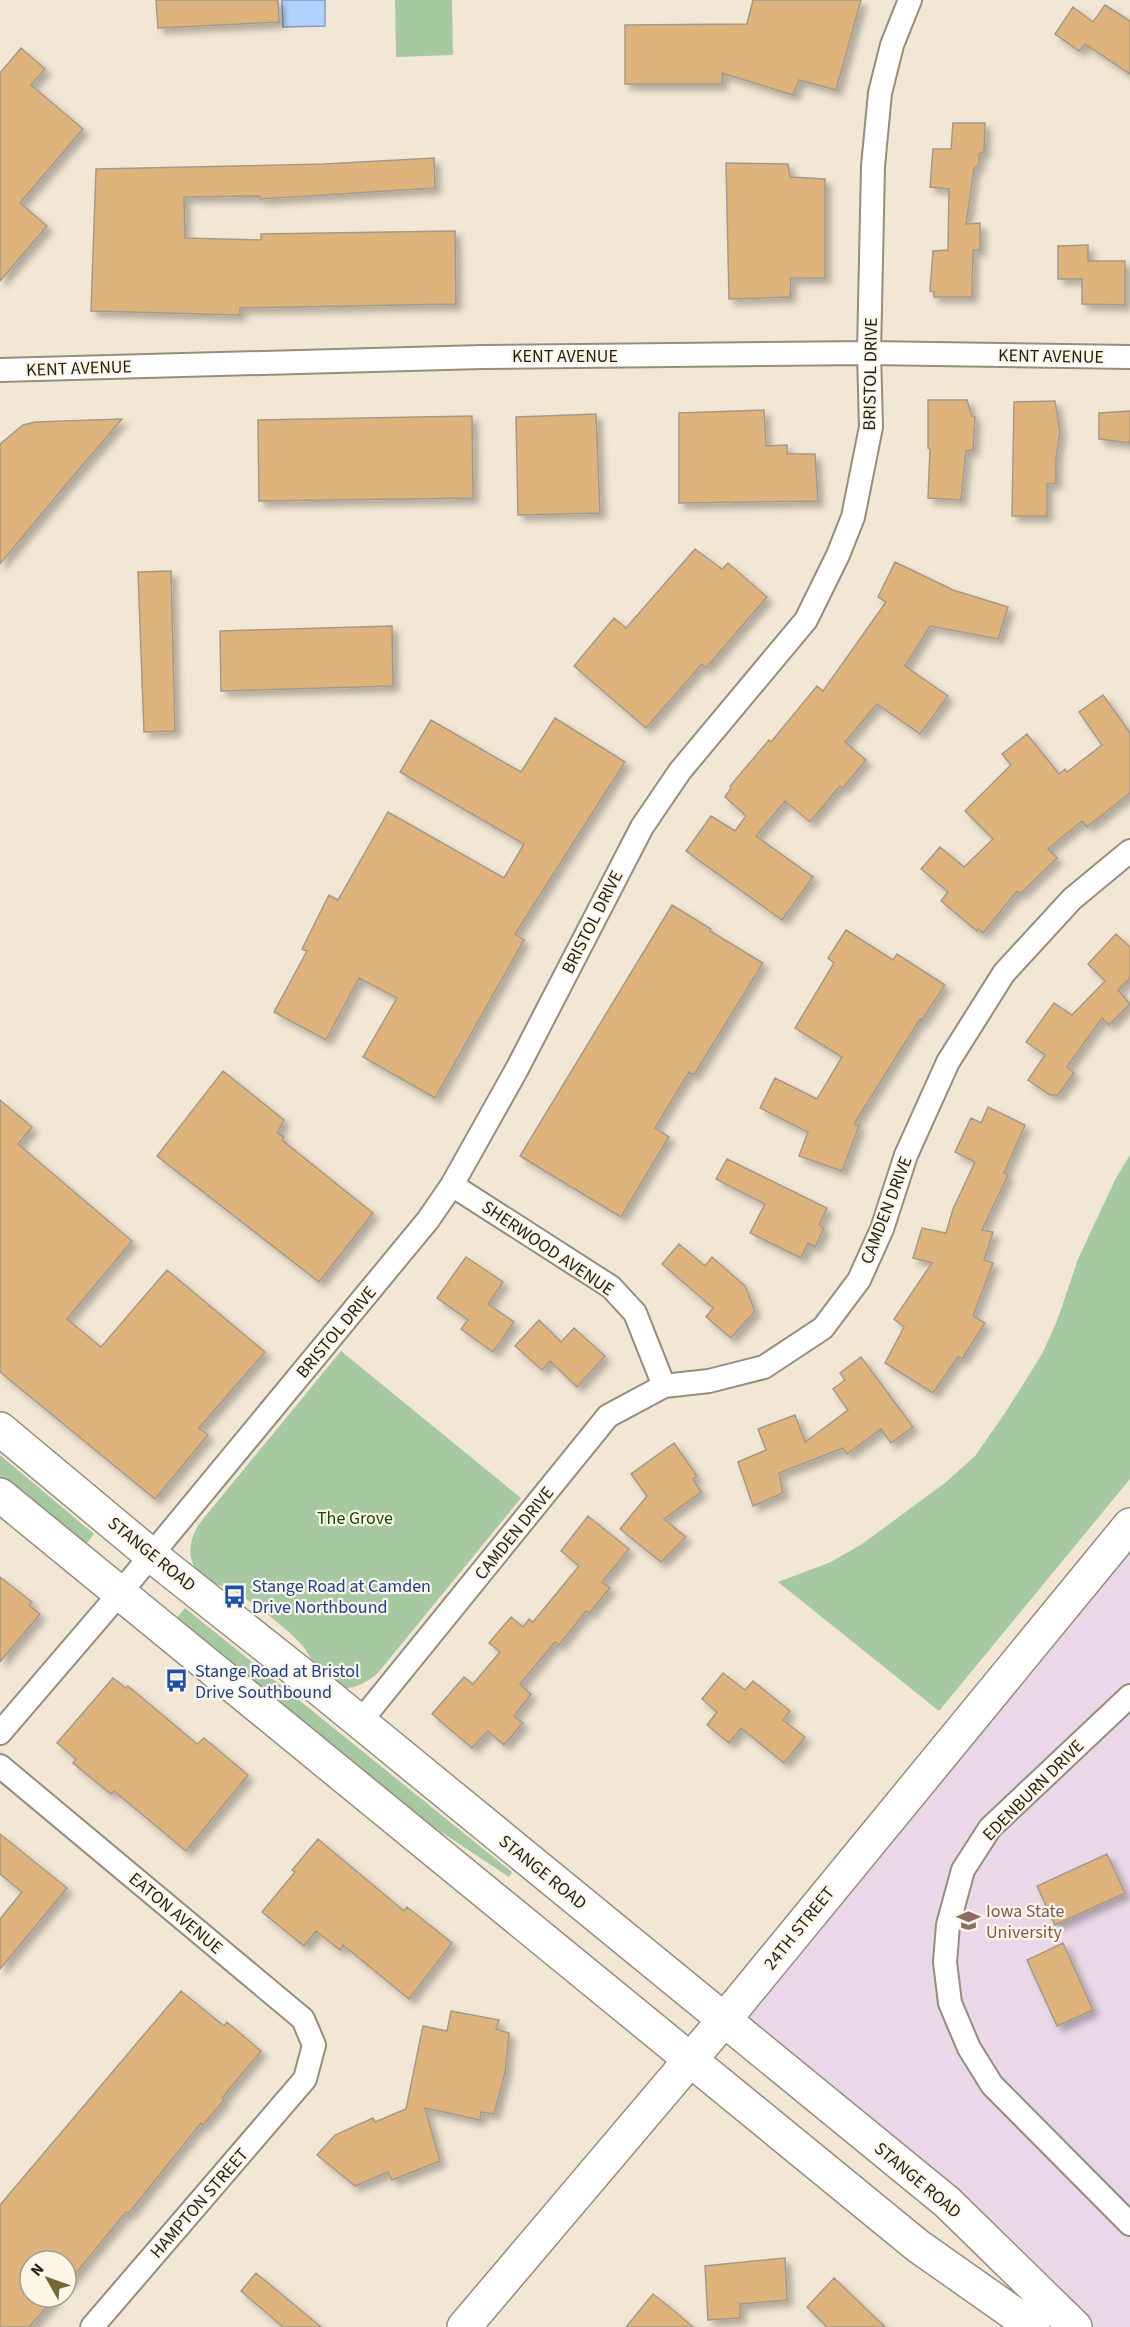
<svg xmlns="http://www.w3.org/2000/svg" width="1130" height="2327" viewBox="0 0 1130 2327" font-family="'Source Sans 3',sans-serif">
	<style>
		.education { fill: #ead8e9 }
		.green { fill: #a6c9a1 }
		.water { fill: #b1d2fd; stroke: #869cb8; stroke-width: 1.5 }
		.building { fill: #dfb47c; stroke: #a69988; stroke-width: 1.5; filter: url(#shadow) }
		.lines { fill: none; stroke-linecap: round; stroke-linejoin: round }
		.street-casing { stroke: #968d7b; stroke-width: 26 }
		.secondary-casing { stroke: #968d7b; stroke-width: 36 }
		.street { stroke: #fff; stroke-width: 22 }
		.secondary { stroke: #fff; stroke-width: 33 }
		.labels { text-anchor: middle; stroke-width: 4.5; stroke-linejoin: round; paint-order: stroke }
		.street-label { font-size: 18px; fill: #221f18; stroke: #fdf5e5 }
		.park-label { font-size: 18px; fill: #0d4d03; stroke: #fdf5e5 }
		.transit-label { font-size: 18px; fill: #164399; stroke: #fdf5e5; text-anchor: start }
		.education-label { font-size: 18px; fill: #785e54; stroke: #fdf5e5; text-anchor: start }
	</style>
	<defs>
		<filter id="shadow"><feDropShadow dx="5.5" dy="5.5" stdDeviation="3" flood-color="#0004"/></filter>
	</defs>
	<rect width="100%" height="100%" fill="#f2e7d4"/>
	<path class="education" d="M1130,1525V2327H1075L724,2020Z"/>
	<path class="green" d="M395,0H452L453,55L396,57Z
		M1130,1155V1479L939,1711L778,1582L831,1562L862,1544L945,1483L975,1456L1005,1413L1042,1354L1057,1321L1078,1259L1116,1178Z
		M341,1351L521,1498L377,1674C365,1683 350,1693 335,1685C317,1676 312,1655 299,1642C283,1625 261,1610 242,1596C225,1583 202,1586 193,1564C187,1550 192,1536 199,1524Z
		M0,1455L94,1534L82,1549L0,1480Z
		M185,1608L512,1872L509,1877L378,1790L172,1624Z"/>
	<path class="water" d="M282,0H325V26L283,27Z"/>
	<path class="building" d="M156,0H278L279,22L158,28Z
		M753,0H861L836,90L799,80L793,95L722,73V84H625V25L747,24Z
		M1105,5L1130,21V74L1085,44L1079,51L1055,34L1073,7L1093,22Z
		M21,48L45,69L31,85L83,129L20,203L47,226L0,281V73Z
		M953,123H985L984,152L979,154V164L974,169L966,224L980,223V250H973L972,297H934V292L930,291L933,251L948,250L949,189L930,187L933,149H951Z
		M434,158L435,188L260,199V196L184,197L185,238L261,240V234L455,231L456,304L240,308V315L91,311L96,169L324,164Z
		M726,163L788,164L790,177L825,179V278H791L790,297L729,299Z
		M1088,245V261H1125V305L1082,304V279H1058V246Z
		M928,400H967L972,416L975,417L973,450L966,451L961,500L928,498L930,449L928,448Z
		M1055,401L1060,432L1056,458V483L1047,484V516H1012L1014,402Z
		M764,410L766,446L787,445V454H815L818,501L679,503V413Z
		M1130,411V443L1099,439V413Z
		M596,414L600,513L518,515L516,417Z
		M472,416L473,498L259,501L258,420Z
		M122,419L64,487L0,564V444L23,425L35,422Z
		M695,549L722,569L728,563L767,597L706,668L702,664L646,728L574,666L614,618L626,628Z
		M895,562L953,590L1008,607L998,639L930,626L905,666L948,696L920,734L877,704L845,742L866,760L843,788L840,786L810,822L785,801L756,836L813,877L782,920L686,851L711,816L735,831L746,816L725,797L731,788L730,786L769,740L771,742L817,686L823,691L886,602L878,597Z
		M171,571L175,731L144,732L138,572Z
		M392,626L393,686L221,691L220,631Z
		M1103,695L1130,733V793L1087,827L1082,821L1048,849L1057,858L1020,894L1017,891L983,933L978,929L977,931L941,901L948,892L921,869L940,847L964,867L993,839L965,811L1011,765L1002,754L1027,734L1059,774L1065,769L1067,772L1102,745L1079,712Z
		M555,718L625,762L515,934L524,940L435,1098L363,1057L397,998L359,978L326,1040L274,1012L307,951L302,949L329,895L338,900L388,812L504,878L524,844L400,772L431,720L521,772Z
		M672,905L711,929L710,931L763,963L694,1075L689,1072L655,1128L669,1137L621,1217L520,1156Z
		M846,930L893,960L897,954L945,985L922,1020L920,1019L854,1124L859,1126L842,1171L799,1156L808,1132L760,1108L775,1078L817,1099L842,1057L795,1028L834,963L828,958Z
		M1116,934L1130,947V978L1118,990L1130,1004L1109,1025L1102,1018L1067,1067L1074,1073L1058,1095H1050L1028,1080L1045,1055L1026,1042L1054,1003L1072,1015L1105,981L1088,964Z
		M223,1071L284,1120L277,1133L284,1137L282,1140L373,1213L319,1282L157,1156Z
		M0,1100L32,1127L18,1144L132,1241L67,1319L101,1347L167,1270L265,1352L199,1428L208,1435L155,1499L0,1372Z
		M988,1107L1025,1125L1004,1173L1008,1175L982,1230L993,1232L984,1260L993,1263L973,1316L985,1323L962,1359L958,1357L933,1393L885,1363L904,1327L894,1319L932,1263L913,1258L922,1228L946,1233L953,1209L975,1162L955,1152L971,1118L981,1123Z
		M727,1159L827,1208L819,1225L824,1228L815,1247L808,1243L801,1258L750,1233L765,1204L716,1179Z
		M679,1244L705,1266L712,1257L745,1286L755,1311L731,1338L706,1317L713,1308L662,1264Z
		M466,1257L503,1282L488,1304L514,1322L493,1352L461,1329L468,1320L437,1298Z
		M539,1320L561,1342L574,1328L605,1356L577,1387L550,1361L542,1370L515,1346Z
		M861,1357L913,1427L891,1443L881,1429L847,1454L843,1448L779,1473L783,1493L753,1506L738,1462L766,1450L758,1429L795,1415L805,1442L848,1410L833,1389L845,1380L840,1373Z
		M674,1443L697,1476L693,1479L701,1492L664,1519L686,1537L661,1562L620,1529L647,1496L631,1474Z
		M588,1516L629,1549L602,1582L610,1588L589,1613L586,1611L559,1645L555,1642L520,1684L531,1694L514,1716L523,1723L504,1745L488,1731L472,1748L432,1714L464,1677L473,1684L500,1652L489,1643L511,1617L523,1627L529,1619L533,1622L579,1566L561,1551Z
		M0,1577L32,1602L29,1605L40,1614L0,1662Z
		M723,1673L745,1690L753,1681L790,1711L783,1720L805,1737L784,1763L741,1728L729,1743L707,1725L717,1712L702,1699Z
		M113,1678L126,1688L128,1686L197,1744L204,1738L248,1775L186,1851L114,1791L111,1794L73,1763L76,1759L57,1743Z
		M0,1834L67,1888L0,1969V1919L22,1892L0,1874Z
		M318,1839L404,1911L407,1907L452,1943L409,1999L343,1945L340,1950L316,1931L304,1946L262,1912L295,1872L292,1870Z
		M1107,1854L1125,1893L1055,1925L1037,1886Z
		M1063,1943L1093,2010L1057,2026L1027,1960Z
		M181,1991L224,2026L227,2022L261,2051L222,2098L224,2100L203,2125L201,2123L129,2213L126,2212L66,2285V2261H30V2297H56L29,2327H0V2205Z
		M451,2011L499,2020L496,2029L509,2033L505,2073L494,2114L481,2112L480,2120L425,2108L440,2161L392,2180L388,2172L355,2186L317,2155L335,2135L373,2118L375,2122L406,2109L423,2026L447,2031Z
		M785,2258L787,2300L740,2304V2318L708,2320L705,2266Z
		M256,2273L321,2327H283L241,2291Z
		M834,2278L885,2327H827L807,2307Z
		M653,2294L667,2305L693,2327H626Z"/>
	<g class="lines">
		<defs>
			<path id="street" d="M0,370L482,357L869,353L1130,357
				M452,1185L611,1287L635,1313L664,1386
				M1130,1696L990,1828L963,1870L948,1925L945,1962L950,2003L969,2048L992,2085L1130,2224
				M360,1722L608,1416L664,1386L709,1381L764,1367L823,1328L859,1280L882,1229L906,1155L948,1062L1004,973L1072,899L1130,851
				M0,1733L120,1593L428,1220L452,1185L517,1069L642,827L680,771L806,620L838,555L853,517L871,427L869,353L873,166L880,93L892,45L910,0
				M0,1766L303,2019L314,2045L305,2079L92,2327"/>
			<path id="secondary" d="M0,1429L151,1555L321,1690L947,2202L1075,2327
				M0,1495L918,2246L1033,2327
				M464,2327L724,2020L1130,1525"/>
		</defs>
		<use href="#street" class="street-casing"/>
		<use href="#secondary" class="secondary-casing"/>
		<use href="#street" class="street"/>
		<use href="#secondary" class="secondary"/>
	</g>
	<defs>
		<symbol id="bus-bare" viewBox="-9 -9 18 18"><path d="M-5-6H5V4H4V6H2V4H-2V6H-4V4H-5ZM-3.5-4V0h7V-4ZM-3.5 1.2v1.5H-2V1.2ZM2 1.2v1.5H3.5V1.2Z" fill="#1a4fb4" stroke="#fdf5e5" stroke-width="2.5" paint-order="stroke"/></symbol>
		<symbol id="university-bare" viewBox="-9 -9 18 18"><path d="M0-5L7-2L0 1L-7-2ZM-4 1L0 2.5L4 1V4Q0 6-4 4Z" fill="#8d6e63" stroke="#fdf5e5" stroke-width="2.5" paint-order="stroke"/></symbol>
	</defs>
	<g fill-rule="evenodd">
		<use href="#bus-bare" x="218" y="1580" width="33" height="33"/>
		<use href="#bus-bare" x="160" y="1664" width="33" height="33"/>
		<use href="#university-bare" x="952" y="1904" width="33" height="33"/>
	</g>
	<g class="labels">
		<g class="street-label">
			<text x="565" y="362">KENT AVENUE</text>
			<text transform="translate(1051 356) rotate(1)" y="6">KENT AVENUE</text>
			<text transform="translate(79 368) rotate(-2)" y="6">KENT AVENUE</text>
			<text transform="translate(870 374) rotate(-89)" y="6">BRISTOL DRIVE</text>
			<text transform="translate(592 922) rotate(-63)" y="6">BRISTOL DRIVE</text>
			<text transform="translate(886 1210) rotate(-69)" y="6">CAMDEN DRIVE</text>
			<text transform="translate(548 1248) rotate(34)" y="6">SHERWOOD AVENUE</text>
			<text transform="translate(336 1332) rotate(-50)" y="6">BRISTOL DRIVE</text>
			<text transform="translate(514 1533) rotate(-51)" y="6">CAMDEN DRIVE</text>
			<text transform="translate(152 1554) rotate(39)" y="6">STANGE ROAD</text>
			<text transform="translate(1033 1790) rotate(-45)" y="6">EDENBURN DRIVE</text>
			<text transform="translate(543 1872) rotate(39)" y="6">STANGE ROAD</text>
			<text transform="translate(176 1913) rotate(40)" y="6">EATON AVENUE</text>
			<text transform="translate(799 1928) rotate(-51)" y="6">24TH STREET</text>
			<text transform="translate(918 2180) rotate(40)" y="6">STANGE ROAD</text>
			<text transform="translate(199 2203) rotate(-49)" y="6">HAMPTON STREET</text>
		</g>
		<g class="park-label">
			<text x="355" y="1524">The Grove</text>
		</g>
		<g class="transit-label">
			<text x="252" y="1592">Stange Road at Camden<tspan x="252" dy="21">Drive Northbound</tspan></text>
			<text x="195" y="1677">Stange Road at Bristol<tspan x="195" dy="21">Drive Southbound</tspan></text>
		</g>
		<g class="education-label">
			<text x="986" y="1917">Iowa State<tspan x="986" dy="21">University</tspan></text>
		</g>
	</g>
	<g transform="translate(48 2279) rotate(310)"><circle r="28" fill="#fdf5e5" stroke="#a59f93" stroke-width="1.5"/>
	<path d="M0-4.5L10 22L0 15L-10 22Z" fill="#766936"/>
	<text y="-9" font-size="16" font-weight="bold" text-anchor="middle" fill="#221f18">N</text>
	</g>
</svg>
